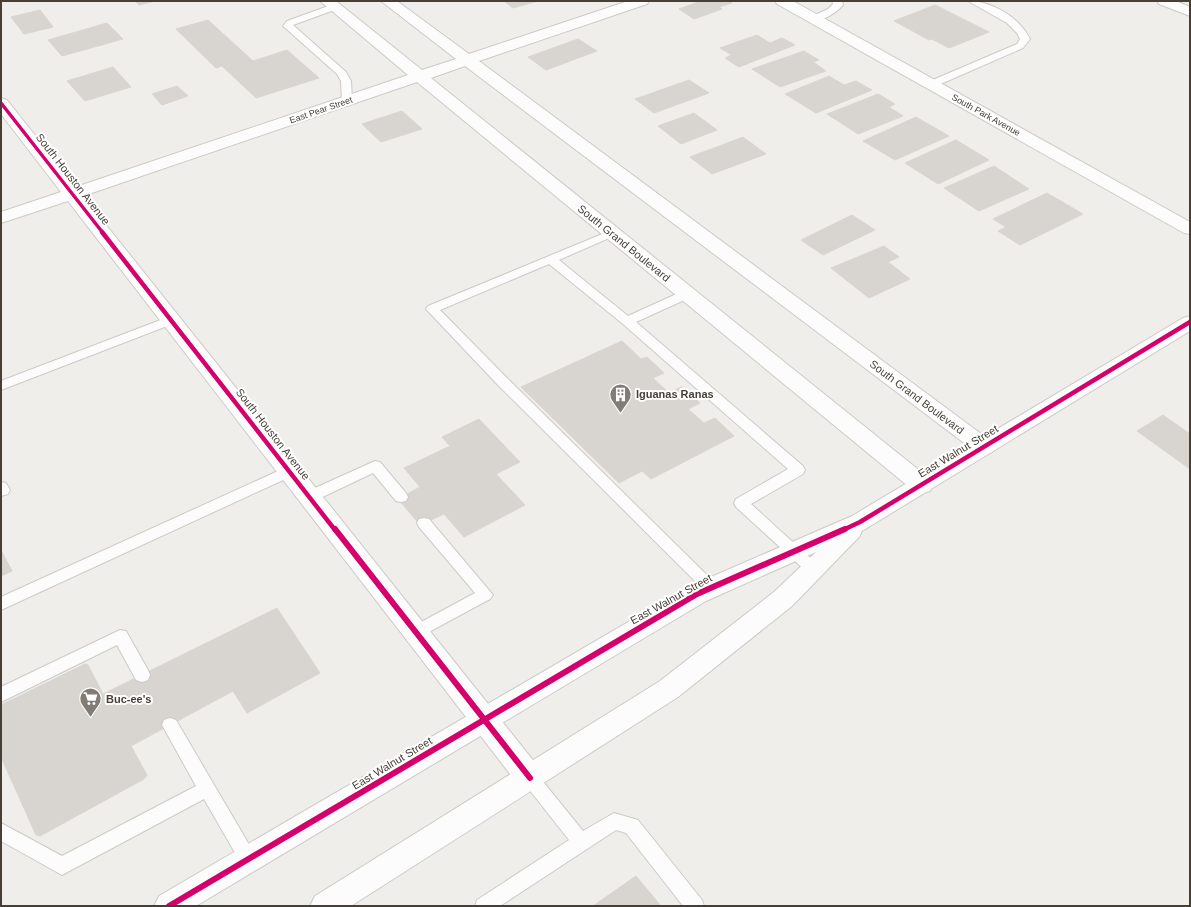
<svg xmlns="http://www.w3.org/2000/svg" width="1191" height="907" viewBox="0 0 1191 907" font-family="Arial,sans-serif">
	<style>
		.building { fill: #d8d5d1; stroke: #d9d5d0 }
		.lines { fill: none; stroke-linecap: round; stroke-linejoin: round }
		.service-casing { stroke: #cdcac6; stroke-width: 2 }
		.minor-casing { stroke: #cdcac6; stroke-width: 2 }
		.tertiary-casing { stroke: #cdcac6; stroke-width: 2 }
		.service { fill: #fdfcfc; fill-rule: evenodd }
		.minor { fill: #fdfcfc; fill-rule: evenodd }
		.tertiary { fill: #fdfcfc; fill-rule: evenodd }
		.cycleway-far2-casing { stroke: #fff; stroke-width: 5.5 }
		.cycleway-far1-casing { stroke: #fff; stroke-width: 7 }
		.cycleway-casing { stroke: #fff; stroke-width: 8 }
		.cycleway-far2 { stroke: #d6006c; stroke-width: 3.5 }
		.cycleway-far1 { stroke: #d6006c; stroke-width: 4.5 }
		.cycleway { stroke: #d6006c; stroke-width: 6 }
		.labels { text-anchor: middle; stroke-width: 4; stroke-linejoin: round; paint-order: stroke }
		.far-street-label { font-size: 9px; fill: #473f35; stroke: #fff }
		.street-label { font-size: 11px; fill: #473f35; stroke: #fff }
		.poi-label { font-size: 11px; font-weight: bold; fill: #473f35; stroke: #fff; text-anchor: start }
	</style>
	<rect width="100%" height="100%" fill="#f0eeea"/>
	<path class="building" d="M135,1H155L139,5Z
		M504,1H538L513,8Z
		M701,1H730L732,3L719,7L722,9L694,19L679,9Z
		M935,5L989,32L949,48L932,39L929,40L894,21Z
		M40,10L53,27L24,34L11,17Z
		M208,20L253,61L287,50L319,78L256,98L222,66L216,68L176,29Z
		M107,23L123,39L62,56L48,40Z
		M757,35L770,43L782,38L795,45L739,67L725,58L732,55L720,48Z
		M578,39L597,51L546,70L528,57Z
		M804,51L819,60L813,62L826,71L780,87L752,69Z
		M113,67L131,87L85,101L67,81Z
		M829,76L844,85L856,81L872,90L816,113L785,94Z
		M689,80L709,93L654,113L635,99Z
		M177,86L188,96L162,105L152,94Z
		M878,94L895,104L889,107L903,116L858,134L827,114Z
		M402,111L422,129L381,142L362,124Z
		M694,113L717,130L681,144L658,126Z
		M916,117L949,136L895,160L863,141Z
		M743,137L766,154L712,174L690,157Z
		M956,140L989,160L938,184L905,163Z
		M994,166L1029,189L979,211L944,188Z
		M1047,193L1083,214L1020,245L998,231L1006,227L993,219Z
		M852,215L875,230L823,255L801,240Z
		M884,246L899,257L888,262L910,279L869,298L831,268Z
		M622,341L641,359L647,357L664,373L653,378L669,393L681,387L700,403L688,409L704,423L715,418L734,436L651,479L642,471L619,483L521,387Z
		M1163,415L1190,434V469L1137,431Z
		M479,419L520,462L496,474L525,505L464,537L444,514L420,525L398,499L420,487L404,468L450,446L442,437Z
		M1,550L12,571L1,576Z
		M277,608L320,673L247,713L233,691L131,746L147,775L144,779L40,836L36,835L1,757V705L85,664L88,665L103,694Z
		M636,876L661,906H593Z"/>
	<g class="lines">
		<defs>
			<path id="service" d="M832,1H842L843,5C837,12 821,23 811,21L809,19L811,17L828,9L833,4Z
				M968,1C992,1 1019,17 1030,39L1023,48L936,86H928L927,84L928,82L1017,44L1020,39L1017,33L1007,23Z
				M334,4L337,5L339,7L337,9L293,25L346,72L351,81L352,101L347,104L342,101L341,81L337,74L283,26L287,21Z
				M612,230L616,231L618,233L616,235L559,260L628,316L683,291H691L693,294L691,297L636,322L803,466L805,470L803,474L751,504L818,565L821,569L818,573L813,575L808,573L736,507L734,503L736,499L788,469L623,324L549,264L440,310L506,377L716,584L719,588L716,592L711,594L706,592L496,383L426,309L428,306Z
				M171,316L175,317L177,320L175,323L1,390V381Z
				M375,461L380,462L406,493L408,497L406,501L401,502L396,501L373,473L314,501L309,502L304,501L302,497L304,493Z
				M289,466L294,467L296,471L294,475L1,610V597Z
				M1,482L6,483L10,490L8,494L1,496Z
				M424,518L429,519L493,595L490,599L416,639L410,638L408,633L410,628L475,593L419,527L417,523L419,519Z
				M120,630L126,631L148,670L150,675L148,680L142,682L136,680L117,645L1,702V687Z
				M170,718L176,720L254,853L257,859L254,865L248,868L242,865L204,799L62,875L1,841V823L62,856L196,786L162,725L164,720Z
				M530,770L536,773L583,831L614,813L638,820L702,900L704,906H683L626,833L616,830L500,906H475L477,900L569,840L524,783L521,778L524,773Z"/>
			<path id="minor" d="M320,1H336L422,70L456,59L381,1H397L469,54L628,1H649L647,4L479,61L992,442L995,447L992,452L984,455L976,452L465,66L431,78L930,479L933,485L930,491L922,493L914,491L417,82L83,196L540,769L544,778L540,787L530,790L520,787L68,201L1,223V212L61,192L1,114V98L7,100L76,187L408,75Z
				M775,1H793L1190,222V234L1184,233L777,4Z
				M1157,1H1176L1190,7V16L1159,4Z"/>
			<path id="tertiary" d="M1190,316V331L862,531L859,537L792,606L678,697L351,906H310L315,896L660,681L774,592L816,552L706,601L196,906H154L159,896L688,587L852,516L1183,318Z"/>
		</defs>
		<use href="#service" class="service-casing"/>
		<use href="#minor" class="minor-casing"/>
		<use href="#tertiary" class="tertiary-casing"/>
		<use href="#service" class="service"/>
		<use href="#minor" class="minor"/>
		<use href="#tertiary" class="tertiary"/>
		<defs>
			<path id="cycleway-far2" d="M1,103L103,233"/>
			<path id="cycleway-far1" d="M102,232L335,530
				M843,530L860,522L1190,322"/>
			<path id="cycleway" d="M335,529L530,778
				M169,906L697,594L845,529"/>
		</defs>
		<use href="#cycleway-far2" class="cycleway-far2-casing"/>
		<use href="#cycleway-far1" class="cycleway-far1-casing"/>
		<use href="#cycleway" class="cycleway-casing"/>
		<use href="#cycleway-far2" class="cycleway-far2"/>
		<use href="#cycleway-far1" class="cycleway-far1"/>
		<use href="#cycleway" class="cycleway"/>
	</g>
	<defs>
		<symbol id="building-pin" viewBox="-11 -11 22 30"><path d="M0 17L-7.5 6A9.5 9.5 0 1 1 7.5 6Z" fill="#827c74" stroke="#fff"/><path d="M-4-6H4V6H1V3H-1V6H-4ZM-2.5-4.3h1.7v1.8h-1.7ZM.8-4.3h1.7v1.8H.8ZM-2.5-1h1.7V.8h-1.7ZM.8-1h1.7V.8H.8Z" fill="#fff"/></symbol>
		<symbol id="supermarket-pin" viewBox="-11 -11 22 30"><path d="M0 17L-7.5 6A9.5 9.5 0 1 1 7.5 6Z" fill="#827c74" stroke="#fff"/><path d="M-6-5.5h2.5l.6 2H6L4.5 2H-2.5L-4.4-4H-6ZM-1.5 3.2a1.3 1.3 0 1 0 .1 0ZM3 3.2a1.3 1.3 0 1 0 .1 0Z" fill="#fff"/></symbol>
	</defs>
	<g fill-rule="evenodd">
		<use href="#building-pin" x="608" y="382" width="25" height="34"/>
		<use href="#supermarket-pin" x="78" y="686" width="25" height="34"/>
	</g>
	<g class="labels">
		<g class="far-street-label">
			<text transform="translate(321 110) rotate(-19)" y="3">East Pear Street</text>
			<text transform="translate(986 115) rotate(29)" y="3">South Park Avenue</text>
		</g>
		<g class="street-label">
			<text transform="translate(73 179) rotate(52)" y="4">South Houston Avenue</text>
			<text transform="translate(624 243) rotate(39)" y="4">South Grand Boulevard</text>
			<text transform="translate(917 397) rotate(37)" y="4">South Grand Boulevard</text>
			<text transform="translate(273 434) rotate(52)" y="4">South Houston Avenue</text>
			<text transform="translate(958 451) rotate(-31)" y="4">East Walnut Street</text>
			<text transform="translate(671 599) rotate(-29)" y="4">East Walnut Street</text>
			<text transform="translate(392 763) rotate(-31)" y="4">East Walnut Street</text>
		</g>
		<g class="poi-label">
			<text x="636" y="398">Iguanas Ranas</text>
			<text x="106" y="703">Buc-ee's</text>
		</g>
	</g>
	<rect width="1191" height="907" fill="none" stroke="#473f35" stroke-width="4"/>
</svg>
